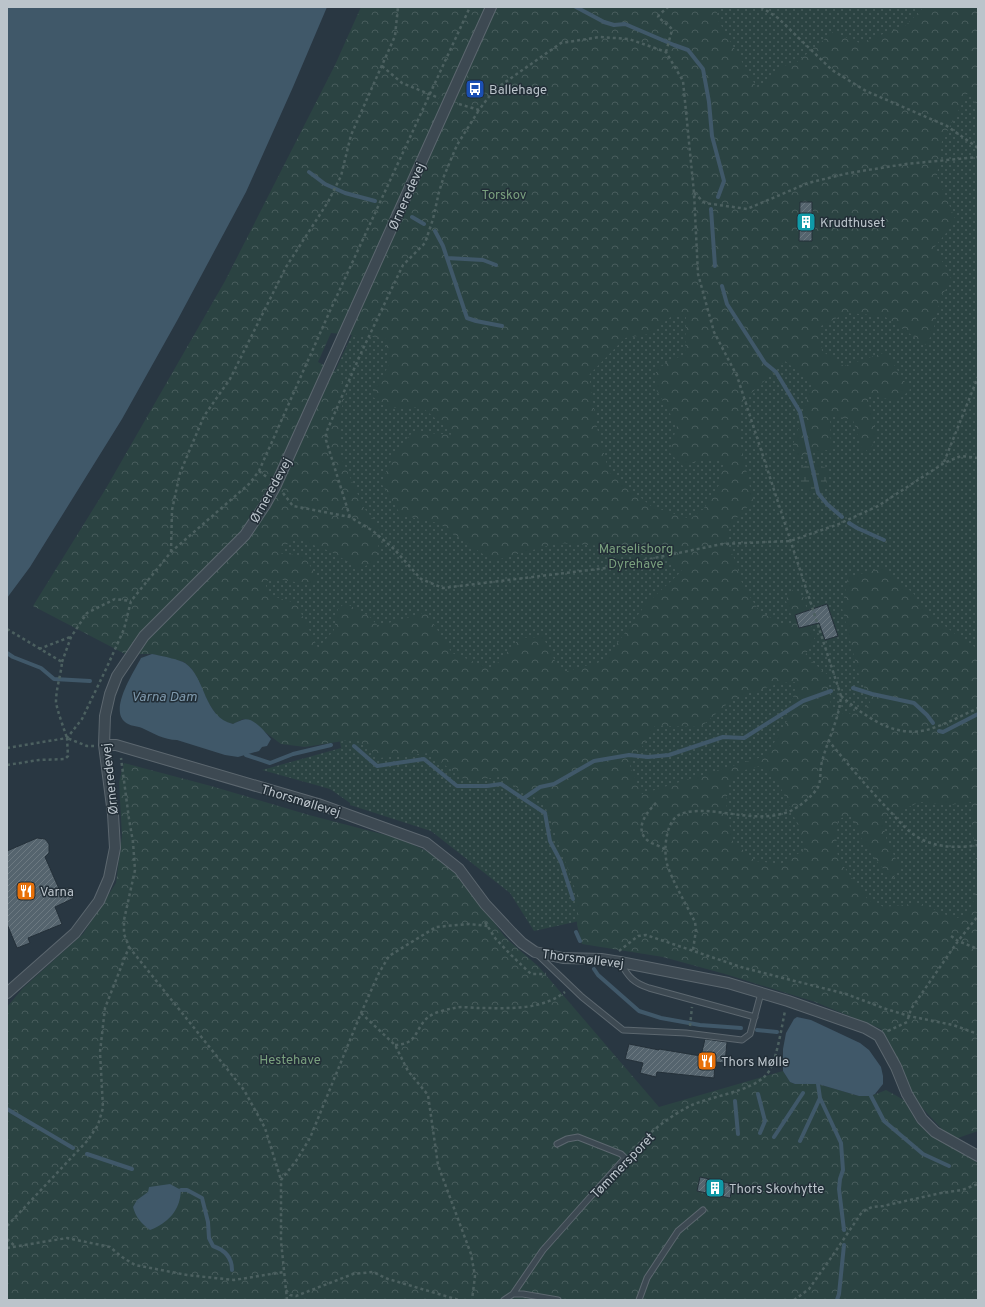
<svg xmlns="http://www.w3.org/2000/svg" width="985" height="1307" viewBox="0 0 985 1307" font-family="Overpass,sans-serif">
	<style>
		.green { fill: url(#green-dots) }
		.forest { fill: url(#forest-crowns); fill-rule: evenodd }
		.wetland { fill: url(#wetland-marsh) }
		.water { fill: #405869 }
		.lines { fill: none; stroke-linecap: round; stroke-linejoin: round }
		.stream { stroke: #405869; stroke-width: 4 }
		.building { fill: url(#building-hatch); stroke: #243039 }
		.service-casing { stroke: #5c676f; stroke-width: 7 }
		.minor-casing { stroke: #5c676f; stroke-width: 12 }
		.path { stroke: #4c6060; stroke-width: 2.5; stroke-dasharray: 3 3; stroke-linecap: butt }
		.service { stroke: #3d4952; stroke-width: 5 }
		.minor { stroke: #3d4952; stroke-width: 10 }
		.labels { text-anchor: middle; stroke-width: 3; stroke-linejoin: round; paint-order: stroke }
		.poi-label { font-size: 13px; fill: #bbc4cb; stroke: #222e37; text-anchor: start }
		.park-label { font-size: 13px; fill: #7aa07e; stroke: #222e37 }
		.street-label { font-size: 13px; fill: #bbc4cb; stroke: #222e37 }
		.water-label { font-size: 14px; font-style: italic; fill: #7e98ab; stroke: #222e37 }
	</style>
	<defs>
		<pattern id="green-dots" width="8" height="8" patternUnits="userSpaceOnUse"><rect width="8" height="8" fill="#2b4342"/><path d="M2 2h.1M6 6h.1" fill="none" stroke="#485c5c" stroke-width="1.8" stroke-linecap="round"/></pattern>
		<pattern id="forest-crowns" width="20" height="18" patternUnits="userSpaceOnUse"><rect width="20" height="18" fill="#2b4342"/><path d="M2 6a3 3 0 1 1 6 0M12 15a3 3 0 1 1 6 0" fill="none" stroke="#485c5c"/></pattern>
		<pattern id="wetland-marsh" width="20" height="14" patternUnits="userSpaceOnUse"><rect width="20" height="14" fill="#2b4342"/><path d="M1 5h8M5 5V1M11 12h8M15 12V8" fill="none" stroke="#485c5c"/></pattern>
		<pattern id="building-hatch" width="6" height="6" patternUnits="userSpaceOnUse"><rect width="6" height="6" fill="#55646e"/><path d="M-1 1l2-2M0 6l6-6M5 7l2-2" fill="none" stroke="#6c7981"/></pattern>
	</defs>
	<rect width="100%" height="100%" fill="#293742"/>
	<path class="green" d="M506,7H972L978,18V939L593,918L534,931L510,893L431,831L350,805V803L330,789L262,770L341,748L338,732L244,569L340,380L335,371Z"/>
	<path class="forest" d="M361,7H716L718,20L757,88L783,66L797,62L833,32L860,43L906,25L924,7H978V111L969,91L942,141L937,176L956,221L933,249L945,265L952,281L941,296L933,332L926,345L884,316L847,313L819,327L822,351L844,366L886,352L910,390L897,401L867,395L876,435L872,446L863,453L853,420L830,415L831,449L796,457L793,445L812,383L785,361L740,404V442L753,501L731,524L726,540L734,558L744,588L760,612L785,625L794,623L786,601L788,593L793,590L803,596L815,637L805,656L828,675L831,707L846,715L871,705L858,672L842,608L848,577L883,568L914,594L919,606L963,640L978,649V1131L952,1140L914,1099L890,1045L881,1029L815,1002L725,974L663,957L582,944L577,925V894L544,803L499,777L466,781L429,753L379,758L356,739L305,747L281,744L249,720L243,719L233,724L225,722L217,716L208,702L192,669L184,662L152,654H125L33,606L105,490L225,281L335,65ZM673,315L686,316L685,354L656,368V389L677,426L669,452L683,466L702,460L724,461L719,485L704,508L690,519L651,506L609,472L597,428L589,375L625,338L650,334ZM331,333L385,338L389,365L371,396L391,408H423L455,435L413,432L396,450L381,483L401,515L438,523L493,561L558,543L650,549L682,571L646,604L605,660L561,673L543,637L520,638L492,669L452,653L426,612L378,626L369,616L345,603L338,609L334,630L318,648L296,603L268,595L265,581L278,579L312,585L317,577L304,556L277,553L295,538L332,552L359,569L378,560L379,526L364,508L340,455L341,410L347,390L335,371L318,362ZM797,682L787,721L766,756C724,768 683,781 642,794L630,766L655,726L701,727L734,698L781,683ZM760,766L779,784L801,832L804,850L781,864L755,861L732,840L726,802L729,784L745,770ZM920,802L950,805L971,802C971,827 977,853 977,879C977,890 973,901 971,912L955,919L920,903L884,907L868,900L839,860L836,847L838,819L852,815L864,845L892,880L900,867L887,842L882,819Z
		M124,763L211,786L309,815L401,839L435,855L460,877L505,937L539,967L659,1107L783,1071L790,1082L795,1084H818L859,1096H871L886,1090L904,1100L916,1121L928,1133L978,1163V1300H7V1007L23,988L83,934L116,883L122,836L119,782Z"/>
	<path class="wetland" d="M815,463L828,469L826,486L812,493L801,486L799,468Z"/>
	<path class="water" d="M7,7H327L293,87L246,192L178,319L122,419L30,567L7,598Z
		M152,654C158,655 181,660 185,663C206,677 203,717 233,724C235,723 239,721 242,720C253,716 264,731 271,739L267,746L262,747L259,751L238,757L225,755L177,740C164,740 153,733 142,728C137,726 129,726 125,722C109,709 134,672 141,658Z
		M797,1017L811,1020L860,1043L869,1050L881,1067L883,1076V1084L875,1094L871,1096H859L818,1084H795L790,1082L783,1071V1049L786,1033L794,1019Z
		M170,1184L181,1190C180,1211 168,1223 150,1230C141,1223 136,1218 133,1207L137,1200L148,1192L149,1187Z"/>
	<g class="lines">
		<path class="stream" d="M576,7L604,22L614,25L625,24L674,45L688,50L703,69L709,102L712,136L724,181L718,197
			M309,172L325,184L345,193L375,201
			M711,209L715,266
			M412,217L424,224
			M435,231L443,246L467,318L476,321L502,326
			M447,258L483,260L496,265
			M722,286L727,304L765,363L776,372L800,412L818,493L827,504L842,517
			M849,523L857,528L884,540
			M7,653L13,657L41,668L54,679L90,681
			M853,688L872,694L914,703L927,715L933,723
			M939,731L943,732L978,714
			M354,746L377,766L424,759L457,786H487L501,784L545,813L550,841L561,862L573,899
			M246,755L270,763L293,754L331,745
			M524,798L540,787L554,784L594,761L629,755L648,757L669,755L723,737L744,738L803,701L831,691
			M576,932L580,941
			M594,969L598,975L639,1011L661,1018L700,1025L741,1028
			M757,1030L777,1032
			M818,1084L820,1098L841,1143L843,1170L840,1179L839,1189L844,1230
			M758,1094L765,1121L760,1133
			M871,1096L884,1121L923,1154L949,1166
			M735,1101L738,1134
			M7,1109L73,1148
			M774,1137L803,1093
			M800,1141L820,1098
			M87,1154L132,1169
			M181,1190H187L202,1198L208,1222L209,1238L213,1246C225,1250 232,1258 232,1270
			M837,1300L839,1294L844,1245"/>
	</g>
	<path class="building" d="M800,202H812V241H799Z
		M827,604L838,636L825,640L819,623L799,628L795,615Z
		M37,838L45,839L49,844V853L45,857L60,891L69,887L74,898L55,907L62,924L28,938L30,943L17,948L7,924V851Z
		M705,1039L727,1042L725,1063L715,1062L714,1078L657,1072L656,1077L640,1073L643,1063L625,1059L629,1044L659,1050V1049L701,1056Z
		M700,1177L733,1184L730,1198L697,1191Z"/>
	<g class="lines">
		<defs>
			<path id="service" d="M537,954L582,997L623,1030L686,1033L742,1040L750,1034L761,993
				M621,963C628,977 634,983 649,988L755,1017
				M513,1294H523L558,1300
				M504,1300L513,1294L543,1250L625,1158L621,1154L578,1137L567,1139L557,1144
				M639,1300L647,1278L678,1231L703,1210"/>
			<path id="minor" d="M104,745H116L318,804L426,843L459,869L485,904L512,933L522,943L535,952L563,958L601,959L620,962L728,983L788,1001L865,1028L879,1036L896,1067L907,1094L922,1119L935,1132L978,1156
				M7,993L75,933L99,901L109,878L115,848L113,814L104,745L105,716L110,694L117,676L144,636L245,535L265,505L276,485L491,7"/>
		</defs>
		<use href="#service" class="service-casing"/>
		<use href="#minor" class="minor-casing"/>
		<path class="path" d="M761,7L778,18L832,70L866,91L947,126L978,148
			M666,52L672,30L671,28L658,17L659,15L668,7
			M382,66L402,83L439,98
			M459,104L479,110L494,90L561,43L600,37L629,39L666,52L683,81L694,193L698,274L714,332L737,376L841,696C839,721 826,742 821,766C820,772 821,782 818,787C814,795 797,809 788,812C760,822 732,812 704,811C695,811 684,811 677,816C665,825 663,854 668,867C675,886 686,904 695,922L696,930L693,950
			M694,193L705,203L747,209L808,183L849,173L906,164L978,157
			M944,462L978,377
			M259,471L268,478
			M283,493L293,506L350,517L373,531L394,549L421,579L443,588L606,568L722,544L790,541L839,524L878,506L944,463L961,456L978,458
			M350,517L326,440V433L361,353L403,265L425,243L433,219L439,192L444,176L457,145L479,110
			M171,552L172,510L180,473L204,416L230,379L286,267L328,202L341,176L351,135L395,36L398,7
			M7,629L62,662C61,675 56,688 56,702C57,710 64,729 67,738L87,746H94
			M39,649L70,637
			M62,662L71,637L87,613L115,599L131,601
			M841,696C866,717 897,741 933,728C948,723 963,715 978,708
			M828,740C847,763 866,786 887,808C898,820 908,833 923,840C940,848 960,848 978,845
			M7,748L67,738L82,719L107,667L124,629L131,601L171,552L249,484L259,471L329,313L470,7
			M7,765L39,760L65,759L68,756L67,738
			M656,803C647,812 634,828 647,840C652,844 660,846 665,849
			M485,922L495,938L510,954L531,974H546
			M951,936L958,941L978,949
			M129,947L244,1090L265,1128L281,1180
			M619,951L638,936L646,935L744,968L846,994L886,1009L909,1016L953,1025L978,1034
			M361,1013L395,1045L408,1071L428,1095L438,1165L471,1254L475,1276L472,1300
			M690,1026L692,1007
			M888,1031L907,1022L911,1009L958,941L978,916
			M395,1045C417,1044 414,1032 426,1019C433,1012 445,1010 454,1008C462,1006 471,1008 479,1008C508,1008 540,1011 565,992
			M630,1153C646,1135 668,1117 690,1106C710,1096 751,1092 766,1075C776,1066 782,1025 785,1011
			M7,1226L88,1140L98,1125L103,1108L100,1052L105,1008L129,947L124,934V920L135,870L133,842L129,819L121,758
			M7,1239L16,1247
			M7,1248L67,1238L110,1247L122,1257L135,1265L187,1275L234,1280L284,1272
			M286,1290L290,1295L296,1296L353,1274L373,1272L388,1279L459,1300
			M287,1300L281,1241V1180L296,1161L310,1138L361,1013L379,973L389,956L436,927L469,924L488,926
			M794,1300L809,1289L833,1255L862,1212L872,1207L883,1206L941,1193L962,1190L978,1184"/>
		<use href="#service" class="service"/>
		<use href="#minor" class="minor"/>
	</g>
	<defs>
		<symbol id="bus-square" viewBox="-11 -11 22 22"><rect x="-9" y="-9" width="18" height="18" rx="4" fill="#1a4fb4" stroke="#222e37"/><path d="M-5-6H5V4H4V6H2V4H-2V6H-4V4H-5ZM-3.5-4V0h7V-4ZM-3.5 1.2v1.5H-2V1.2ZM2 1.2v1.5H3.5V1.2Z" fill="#fff"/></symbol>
		<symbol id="building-square" viewBox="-11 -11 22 22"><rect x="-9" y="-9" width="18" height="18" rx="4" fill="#0f9aa8" stroke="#222e37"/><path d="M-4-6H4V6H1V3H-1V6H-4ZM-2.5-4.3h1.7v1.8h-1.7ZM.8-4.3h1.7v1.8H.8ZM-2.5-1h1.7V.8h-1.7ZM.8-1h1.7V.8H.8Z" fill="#fff"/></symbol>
		<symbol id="restaurant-square" viewBox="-11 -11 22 22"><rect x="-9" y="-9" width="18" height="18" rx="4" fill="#e8710a" stroke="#222e37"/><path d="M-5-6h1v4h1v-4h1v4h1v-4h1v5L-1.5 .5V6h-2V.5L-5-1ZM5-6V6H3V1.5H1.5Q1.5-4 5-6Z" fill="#fff"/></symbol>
	</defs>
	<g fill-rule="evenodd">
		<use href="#bus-square" x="464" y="78" width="22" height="22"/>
		<use href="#building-square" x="795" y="211" width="22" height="22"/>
		<use href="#restaurant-square" x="15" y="880" width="22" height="22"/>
		<use href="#restaurant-square" x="696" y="1050" width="22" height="22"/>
		<use href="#building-square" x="704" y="1177" width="22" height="22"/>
	</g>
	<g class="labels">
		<g class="poi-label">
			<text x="489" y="94">Ballehage</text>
			<text x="820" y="227">Krudthuset</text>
			<text x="40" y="896">Varna</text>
			<text x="721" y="1066">Thors Mølle</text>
			<text x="729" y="1193">Thors Skovhytte</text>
		</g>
		<g class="park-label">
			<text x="504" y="199">Torskov</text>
			<text x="636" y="553">Marselisborg<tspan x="636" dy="15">Dyrehave</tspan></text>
			<text x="290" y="1064">Hestehave</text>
		</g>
		<g class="street-label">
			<text transform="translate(406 196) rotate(-66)" y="5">Ørneredevej</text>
			<text transform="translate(270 490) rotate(-61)" y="5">Ørneredevej</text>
			<text transform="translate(109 779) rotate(-96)" y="5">Ørneredevej</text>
			<text transform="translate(301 800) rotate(17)" y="5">Thorsmøllevej</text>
			<text transform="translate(583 958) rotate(7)" y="5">Thorsmøllevej</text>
			<text transform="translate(622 1165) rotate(-46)" y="5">Tømmersporet</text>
		</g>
		<g class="water-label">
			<text x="164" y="701">Varna Dam</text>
		</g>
	</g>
	<rect width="985" height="1307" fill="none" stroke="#bbc4cb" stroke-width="16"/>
</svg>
